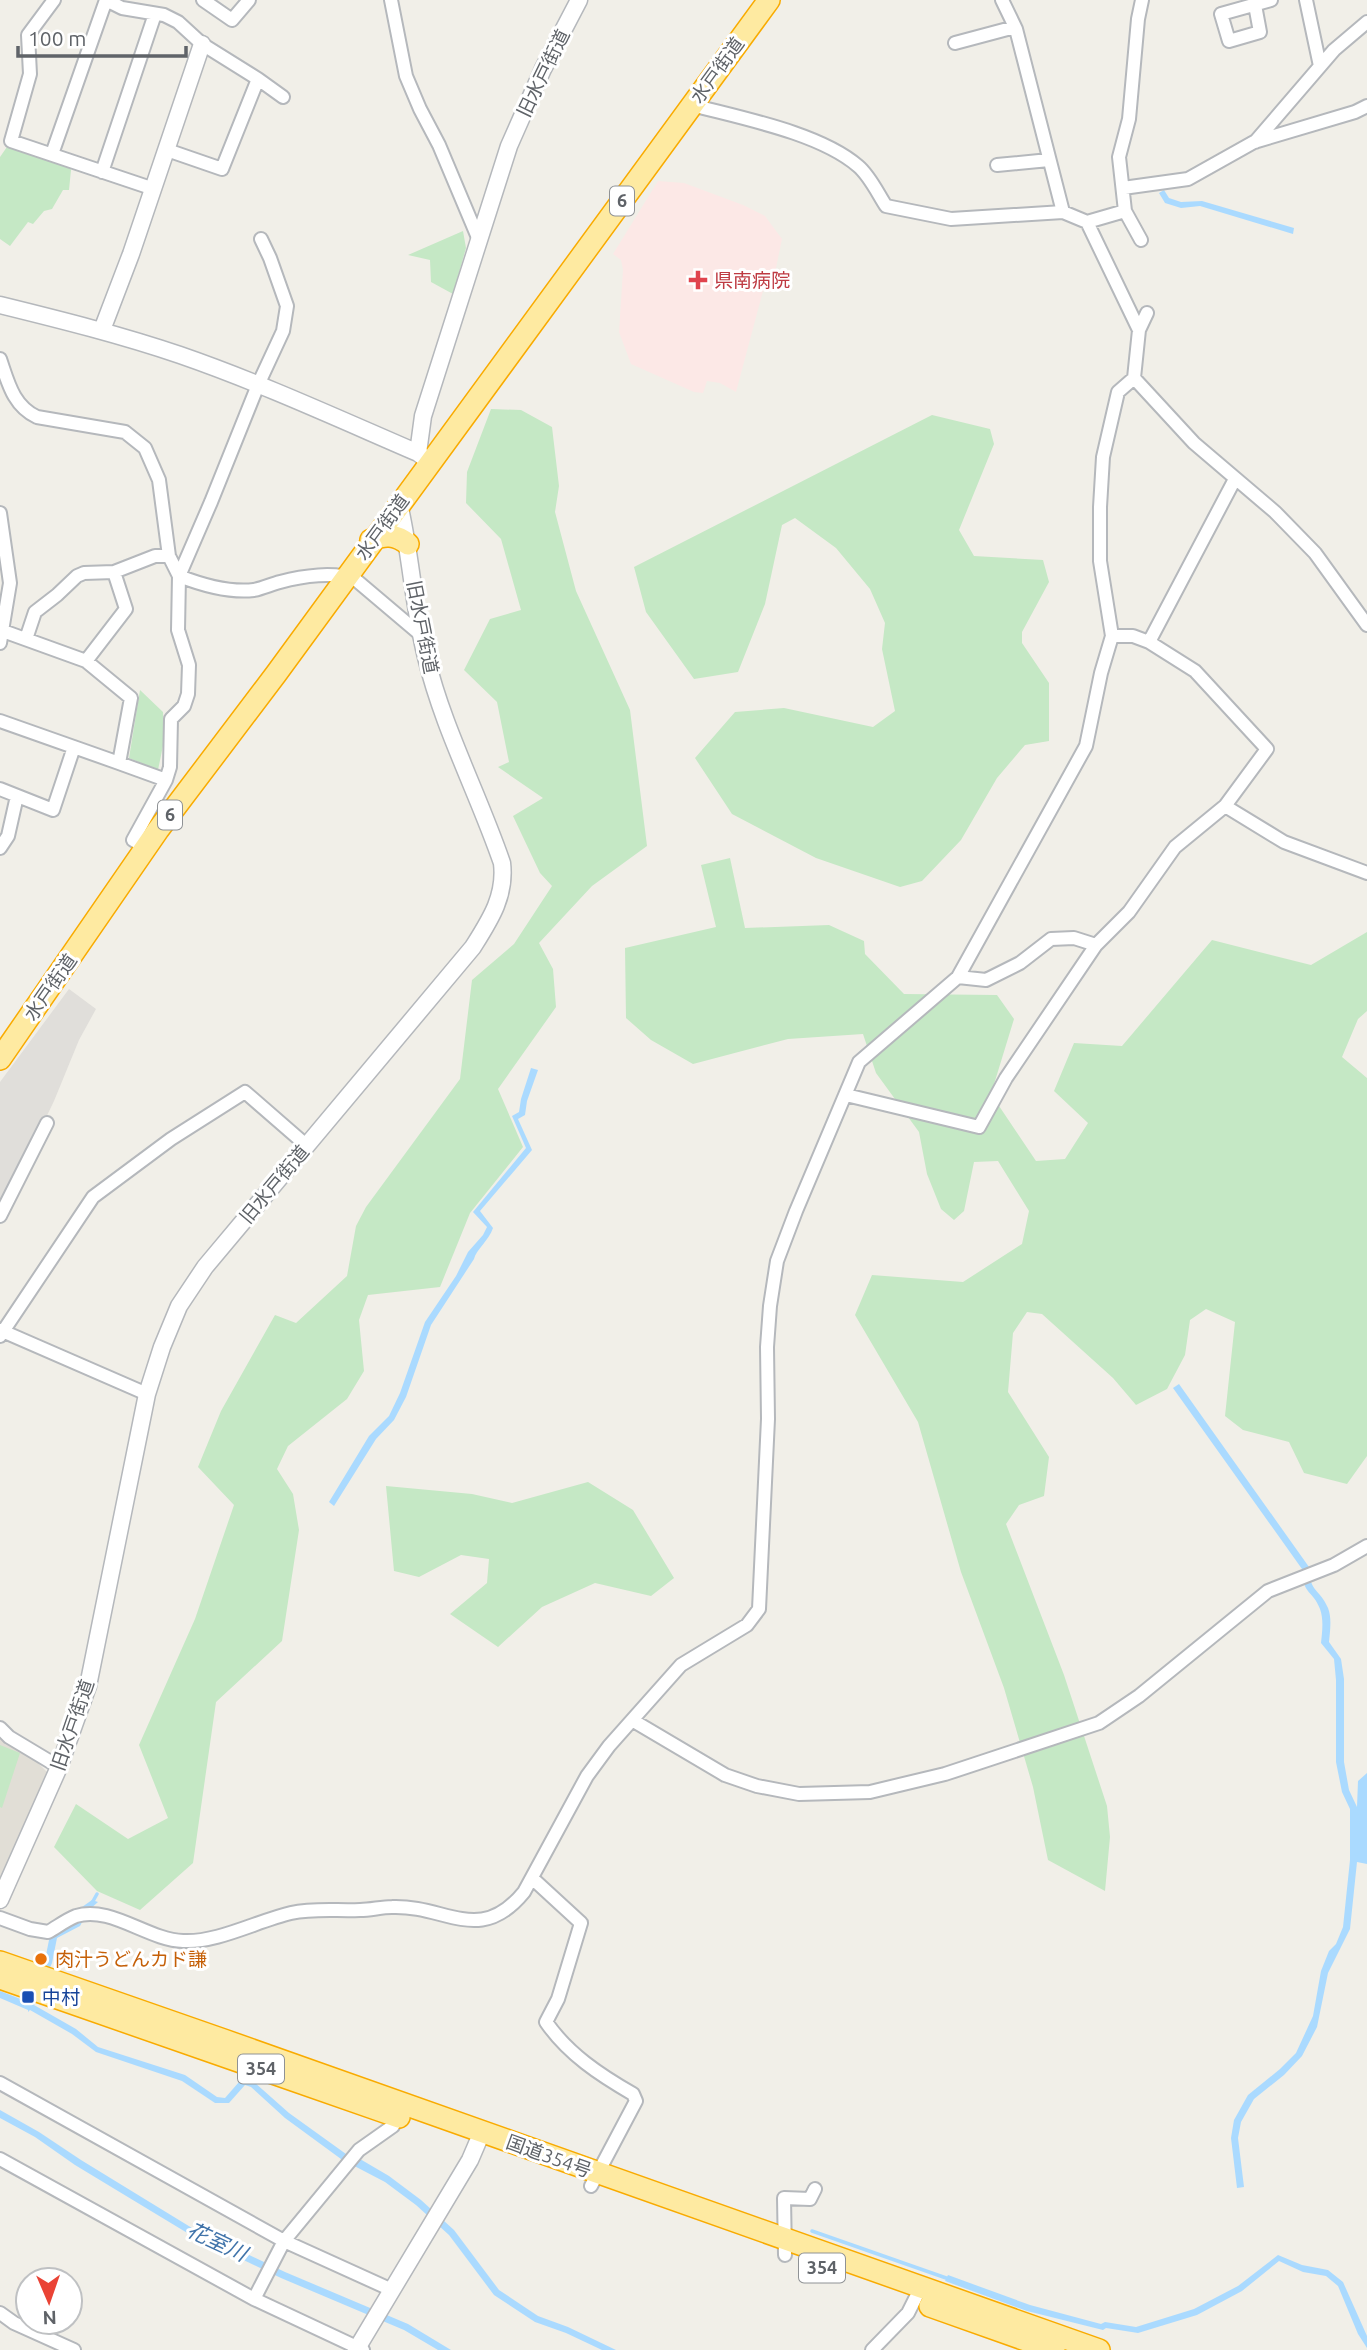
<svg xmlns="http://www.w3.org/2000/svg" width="1367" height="2350" viewBox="0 0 1367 2350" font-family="Ubuntu,'Noto Sans JP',sans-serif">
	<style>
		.industrial { fill: #e0deda }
		.education { fill: #e1ded6 }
		.medical { fill: #fce8e6 }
		.green { fill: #c5e8c5 }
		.water { fill: #aadaff }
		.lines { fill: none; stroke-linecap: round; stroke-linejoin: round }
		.stream { stroke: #aadaff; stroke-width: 3.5 }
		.minor-casing { stroke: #b5b8bc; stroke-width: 16 }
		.tertiary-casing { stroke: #b5b8bc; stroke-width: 19 }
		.trunk-casing { stroke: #f9ab00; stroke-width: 24 }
		.minor { stroke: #fff; stroke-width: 12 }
		.tertiary { stroke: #fff; stroke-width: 16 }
		.trunk { stroke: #feeaa1; stroke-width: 21 }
		.health-dot { fill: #e0444e; stroke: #fff; stroke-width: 2.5 }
		.food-dot { fill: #e8710a; stroke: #fff; stroke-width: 2.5 }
		.transit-dot { fill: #1a4fb4; stroke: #fff; stroke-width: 2.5 }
		.labels { text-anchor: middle; stroke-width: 6; stroke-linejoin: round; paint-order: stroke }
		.shield { fill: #fff; stroke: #8f9295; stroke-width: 2 }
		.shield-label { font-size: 18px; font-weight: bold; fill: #5f6368 }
		.street-label { font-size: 19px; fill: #5f6368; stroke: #fff }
		.health-label { font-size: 19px; fill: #be3a42; stroke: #fff; text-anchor: start }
		.food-label { font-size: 19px; fill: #c56008; stroke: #fff; text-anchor: start }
		.transit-label { font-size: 19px; fill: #164399; stroke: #fff; text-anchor: start }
		.water-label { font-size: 21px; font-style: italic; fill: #4174aa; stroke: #fff }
	</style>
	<rect width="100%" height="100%" fill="#f1efe8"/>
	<path class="industrial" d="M69,989L96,1009L79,1040L54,1101L0,1213V1082Z"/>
	<path class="education" d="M0,1735L33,1758L48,1773L0,1882Z"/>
	<path class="medical" d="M658,181L684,183L743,205L765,216L782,239L771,292L763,291L736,392L720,383L707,381L703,393L694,392L631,364L619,332L623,270L621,260L613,254Z"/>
	<path class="green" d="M9,144L67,162L71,170L69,190H63L52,209L44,211L33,224L28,222L10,246L0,239V157Z
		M463,231L466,248L453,294L431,282L430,260L408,255Z
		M491,409L521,410L552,427L559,486L555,512L576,591L630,710L647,846L592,886L539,943L553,969L556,1007L498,1089L523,1147L470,1213L440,1287L368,1295L359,1320L364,1371L347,1399L288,1446L277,1469L293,1494L299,1530L282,1641L216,1702L193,1863L140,1910L97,1891L54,1847L76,1804L128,1839L168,1818L139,1745L195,1619L234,1505L198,1467L221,1411L275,1315L296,1323L347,1276L356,1226L366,1207L460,1079L472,980L514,944L552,886L540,873L513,816L543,798L498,767L509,762L497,702L464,670L490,619L521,610L501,539L466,503L467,472Z
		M932,415L990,429L994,444L959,530L974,556L1043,560L1049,582L1022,632V643L1049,683V741L1025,745L997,778L961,840L922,881L900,887L816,858L732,814L695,758L735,712L784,708L873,727L895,711L882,649L885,623L870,589L836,548L795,518L782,525L765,604L738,672L694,679L646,612L634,567Z
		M140,690L163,712L164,741L158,770L129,758Z
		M730,858L745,928L829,925L864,941L865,954L904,994L997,995L1014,1019L991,1094L1036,1161L1065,1159L1088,1123L1054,1091L1074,1043L1122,1046L1212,940L1311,965L1367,932V1011L1358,1019L1342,1057L1367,1078V1456L1347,1484L1304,1473L1289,1442L1243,1430L1225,1416L1235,1322L1206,1309L1190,1320L1185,1355L1167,1389L1136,1405L1113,1378L1042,1314L1027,1312L1013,1333L1008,1392L1049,1457L1044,1496L1019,1505L1006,1524L1064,1675L1107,1806L1110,1837L1105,1891L1048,1860L1033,1787L1004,1688L961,1572L918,1422L855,1315L872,1275L963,1282L1022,1244L1029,1211L998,1161L974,1162L964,1211L954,1220L941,1209L927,1174L919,1132L876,1073L863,1034L788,1039L693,1064L651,1040L626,1018L625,948L716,927L701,865Z
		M588,1482L633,1510L674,1578L651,1596L595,1583L542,1607L498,1647L450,1614L487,1583L489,1559L461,1555L419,1577L394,1571L386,1486L472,1494L512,1503Z
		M0,1745L20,1753L2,1808L0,1807Z"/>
	<path class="water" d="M1164,190L1169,198L1181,202L1202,201L1294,228L1293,234L1200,206L1181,208L1165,203L1159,193Z
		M531,1068L538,1070L527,1101L525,1115L518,1119L532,1150L480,1211L493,1228C489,1240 476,1250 474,1259L431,1325L406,1397L394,1420L376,1439L334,1506L329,1502L369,1436L389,1416L400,1393L425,1322L456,1276L468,1252L483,1235L487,1227L473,1212L526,1148L512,1116L519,1112L521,1099Z
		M1179,1384L1309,1567C1309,1592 1320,1589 1328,1608C1332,1618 1330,1631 1329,1642L1341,1659L1344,1679V1762L1349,1790L1357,1807L1358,1781L1367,1773V1864L1357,1862L1350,1929L1328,1973L1317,2027L1302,2056L1284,2075L1254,2099L1241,2122L1238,2138L1244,2187L1237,2188L1231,2138L1234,2120L1248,2095L1280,2069L1296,2053L1313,2016L1321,1971L1329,1951L1336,1944L1343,1927L1350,1860V1809L1342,1792L1336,1762V1680L1334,1659L1321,1643C1322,1633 1324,1620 1320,1609C1313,1590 1303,1596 1302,1569L1173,1388Z
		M92,1900L98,1902L88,1911L80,1926L57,1938L52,1963L34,2005L76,2029L98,2047L185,2075L217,2097L225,2098L239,2082L247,2079L254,2082L289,2113L346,2154L360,2159L389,2176L421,2200L454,2230L499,2290L538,2316L568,2327L616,2350H602L566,2333L535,2322L494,2295L449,2235L416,2205L385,2182L341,2159L285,2118L251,2087L245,2085L229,2103H215L182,2081L96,2052L72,2034L30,2010L28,2012V2010L0,1998V1991L31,2003L45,1960L50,1935L76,1920L82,1907Z
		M0,2110L39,2132L81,2160L192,2228L285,2272L408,2324L451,2350H438L404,2330L281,2278L189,2234L75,2165L35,2137L0,2118Z
		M1278,2255L1302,2265L1328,2270L1343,2282L1367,2336V2348L1358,2334L1338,2286L1326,2276L1303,2272L1279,2261L1242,2291L1197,2315L1138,2333L1106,2328L1103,2330L1027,2311L945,2281L948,2275L1030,2305L1101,2324L1105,2322L1136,2327L1194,2309L1238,2286Z"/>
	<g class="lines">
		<path class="stream" d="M92,1903L97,1894
			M812,2231L949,2279"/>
		<defs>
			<path id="minor" d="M54,0L28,35L30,74L11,141L154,189
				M106,0L122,8L164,15L178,22L202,44L258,79L222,169L167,150
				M203,0L232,20L249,0
				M391,0L406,76L420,109L439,145L479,240
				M1002,0L1016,29L1063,212L1087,222L1139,330
				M1306,0L1320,66
				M1255,5L1260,32L1229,41L1221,14L1271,0
				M955,43L1015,27
				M258,79L283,97
				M692,105C741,118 820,133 858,166C870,176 878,194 886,206L951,219L1063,212
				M1255,142L1334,50L1367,22
				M52,154L106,0
				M997,165L1049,160
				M102,172L155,14
				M1123,188L1188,179L1254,142L1355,112L1367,106
				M1087,222L1125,211
				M1141,240L1125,211L1119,157L1129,119L1138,19L1142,0
				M0,359C8,382 13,406 37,417L125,432L145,448L159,480L169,556L179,576C202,585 228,593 254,590C263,588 272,584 280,582C302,576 335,571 356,580L421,635
				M1134,378L1194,443L1275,512L1315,553L1367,625
				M0,513L10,583L0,643
				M26,639L35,612L57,595L77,576L84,573L114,572L155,556H169
				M1149,642L1235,479
				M86,661L126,609L114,572
				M0,721L119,763L131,698L86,661L3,631
				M119,763L166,780
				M0,789L53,810L74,747
				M1225,806L1284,842L1367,873
				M0,848L8,836L17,796
				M146,848L133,840L166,780L170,767L171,719L184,706L188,694L189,665L178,630L179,576L211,502L258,385L283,331L287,306L270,258L261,239
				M958,977L986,980L1020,963L1051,939L1074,938L1096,945
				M846,1095L979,1127L1006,1078L1096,945L1129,912L1175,847L1225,806L1267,749L1195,671L1149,642L1133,636H1112
				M0,1216L47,1123
				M0,1330L147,1394
				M0,1336L93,1197L171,1139L245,1092L306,1145
				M632,1720L725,1775L757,1786L799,1794L870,1792L945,1774L1099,1723L1139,1696L1268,1591L1334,1565L1367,1546
				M0,1728L9,1737L59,1767
				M532,1878L581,1923L558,1999L546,2022C568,2054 600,2075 633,2094L636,2101L591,2186
				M0,1918L30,1929L48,1932C57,1927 66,1920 76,1916C110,1905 148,1940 183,1941C217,1943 257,1921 291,1913C314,1908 337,1911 360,1910C371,1910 381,1907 392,1907C446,1905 480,1946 524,1892L587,1776L609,1746L681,1665L747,1625L759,1609L768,1419L767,1347L770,1306L777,1261L796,1211L859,1062L958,977L1086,746L1101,673L1112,636L1100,561V507L1103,457L1118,392L1134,378L1139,330L1147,313
				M0,2083L284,2241L392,2290
				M0,2159L254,2299L363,2350
				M785,2255L784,2198L810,2199L815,2189
				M254,2299L284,2241L359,2150L393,2126L400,2111
				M0,2313L14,2323L74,2350
				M872,2350L908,2313L921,2287"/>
			<path id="tertiary" d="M0,305C61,320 121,335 180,355C261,383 339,419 418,453
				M102,330L131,254L202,44
				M430,462L418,453L423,416L509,146L543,69L579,0
				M0,1900L59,1767L88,1686L147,1394L162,1347L179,1306L205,1267L473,947C490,920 506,896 502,863C478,793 443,728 426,657C413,606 411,554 399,504
				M356,2350L470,2160L482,2132"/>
			<path id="trunk" d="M371,540C385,534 395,534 408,544
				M0,1059L158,830L276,674L769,0
				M0,1962C367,2089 732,2221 1099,2350
				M0,1978L399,2117
				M930,2306L1054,2350"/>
		</defs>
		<use href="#minor" class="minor-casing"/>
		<use href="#tertiary" class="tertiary-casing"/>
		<use href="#trunk" class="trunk-casing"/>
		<use href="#minor" class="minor"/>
		<use href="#tertiary" class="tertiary"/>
		<use href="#trunk" class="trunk"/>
	</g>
	<path class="health-dot" d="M694.5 269.5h7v7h7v7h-7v7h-7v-7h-7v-7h7z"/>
	<circle class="food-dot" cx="41" cy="1959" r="7"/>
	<rect class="transit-dot" x="21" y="1990" width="14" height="14" rx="3.5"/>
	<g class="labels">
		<g class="shield">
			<rect x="610" y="186.5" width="24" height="29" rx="5"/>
			<rect x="158" y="800.5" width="24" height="29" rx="5"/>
			<rect x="238" y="2054.5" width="46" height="29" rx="5"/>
			<rect x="799" y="2253.5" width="46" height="29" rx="5"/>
		</g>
		<g class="shield-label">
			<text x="622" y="207">6</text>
			<text x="170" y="821">6</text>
			<text x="261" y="2075">354</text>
			<text x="822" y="2274">354</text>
		</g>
		<g class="street-label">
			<text transform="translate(717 70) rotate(-54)" y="7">水戸街道</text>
			<text transform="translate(543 73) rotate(-64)" y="7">旧水戸街道</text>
			<text transform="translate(382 527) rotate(-54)" y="7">水戸街道</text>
			<text transform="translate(423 627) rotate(79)" y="7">旧水戸街道</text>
			<text transform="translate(50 987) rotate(-55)" y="7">水戸街道</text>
			<text transform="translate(274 1184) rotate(-50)" y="7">旧水戸街道</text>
			<text transform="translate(72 1725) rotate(-71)" y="7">旧水戸街道</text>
			<text transform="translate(549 2156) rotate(20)" y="7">国道354号</text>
		</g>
		<g class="health-label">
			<text x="714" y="287">県南病院</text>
		</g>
		<g class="food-label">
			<text x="55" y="1966">肉汁うどんカド謙</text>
		</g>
		<g class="transit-label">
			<text x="42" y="2004">中村</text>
		</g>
		<g class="water-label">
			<text transform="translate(217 2242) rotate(25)" y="7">花室川</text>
		</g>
	</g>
	<g transform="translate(49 2301) rotate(178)"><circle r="33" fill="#ffffff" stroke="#bfc1c3" stroke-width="2"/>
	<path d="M0-5L12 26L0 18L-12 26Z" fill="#ea4335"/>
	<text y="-10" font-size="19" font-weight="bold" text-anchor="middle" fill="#5f6368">N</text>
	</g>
	<path d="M18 46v10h168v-10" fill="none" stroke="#5f6368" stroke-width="3.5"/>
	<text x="28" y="46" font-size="21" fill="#5f6368" stroke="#ffffff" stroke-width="5" paint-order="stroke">100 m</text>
</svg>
